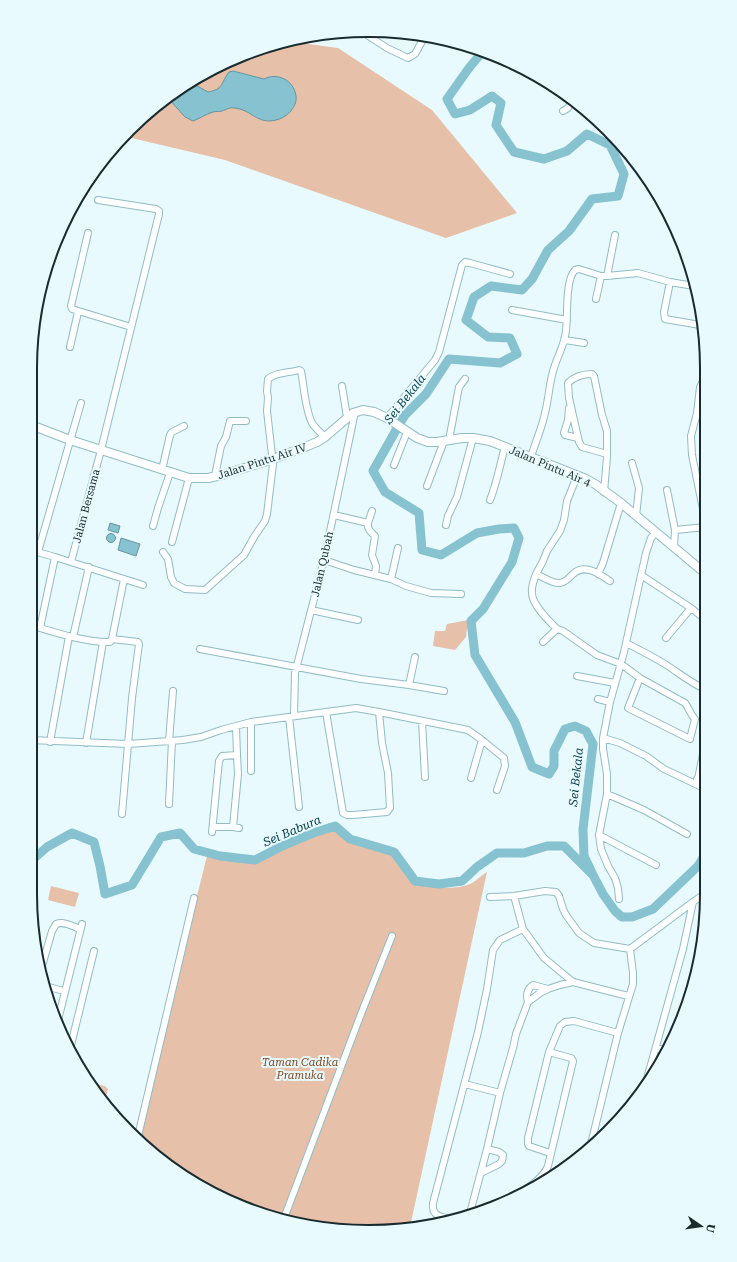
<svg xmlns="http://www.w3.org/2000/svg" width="737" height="1262" viewBox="0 0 737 1262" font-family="'Roboto Serif',serif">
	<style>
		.green { fill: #e6c0a9 }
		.water { fill: #86c2d0; stroke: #6695a0 }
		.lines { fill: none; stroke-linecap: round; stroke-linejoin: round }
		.river { stroke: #86c2d0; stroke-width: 9 }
		.minor-casing { stroke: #90bcc7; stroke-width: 8 }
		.secondary-casing { stroke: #90bcc7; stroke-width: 10 }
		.minor { stroke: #fff; stroke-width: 6 }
		.secondary { stroke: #fff; stroke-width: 8 }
		.labels { text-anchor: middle; stroke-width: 4; stroke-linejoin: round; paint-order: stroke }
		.street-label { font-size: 11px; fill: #1a2b2f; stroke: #e8fafe }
		.park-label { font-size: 11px; font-style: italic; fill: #7f461e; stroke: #e8fafe }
		.water-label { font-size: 12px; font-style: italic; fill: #003a45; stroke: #e8fafe }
		.rim { fill: none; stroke: #1a2b2f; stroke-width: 2 }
	</style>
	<rect width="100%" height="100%" fill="#e8fafe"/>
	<path class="green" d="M287,41L338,48L432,110L517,213L446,238L225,160L123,136L129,129L180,87L239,56Z
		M468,620L466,637L455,650L433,646L435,631H445L447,624Z
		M334,829L350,842L393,855L413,884C430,887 456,891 472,883C477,880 482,875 487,872L410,1227L390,1231L281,1220L180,1175L137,1135L207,856L256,864L292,845Z
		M51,886L79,893L75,907L48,900Z
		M91,1083L105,1086L108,1089L105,1101H102V1095L97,1094Z"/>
	<path class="water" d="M233,71L264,79C277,72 294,80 296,96C297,102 294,107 290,112C286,116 281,119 276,120C257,125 251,109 234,108C229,107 226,110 222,111C219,112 216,111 213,112C206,114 199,119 193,121L185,117L168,98L180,87L190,82L208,92C224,89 220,84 229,72Z
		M110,523L120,526L118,533L108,530Z
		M106.5 538a4.5 4.5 0 1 1 9 0a4.5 4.5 0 1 1-9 0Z
		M121,538L140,544L136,556L118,550Z"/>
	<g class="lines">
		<path class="river" d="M483,51L469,68L447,99L455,114L470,110L492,96L501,103L496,125L514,152L544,159L567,151L587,134L610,145L624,174L618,196L592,199L569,231L548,250L532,279L522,290L491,286L474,297L466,320L488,337L510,338L517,354L500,363L449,359L426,394L405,415L400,423L373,471L385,492L419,513L422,550L441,555L477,533L499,529L514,528L519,538L512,562L483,609L471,621L475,655L515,722L532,767L549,774L554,766V751L565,729L575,726L586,731L593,744L583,829L584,856L593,875
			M30,862L47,847L72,833L94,842L100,866L105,894L132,885L161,837L180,833L194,849L220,856L255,860L282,846L313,833L335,826L350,839L394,852L415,881L439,884L462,881L477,867L497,853H524L547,846H564L593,875L603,894L615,911L622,917H632L653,909L698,866L706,853"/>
		<defs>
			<path id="minor" d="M361,31L387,48L408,58L415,54L425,36
				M563,111L568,108L573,100
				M663,203V209
				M88,233L71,306L72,309L131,327
				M607,276L615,235
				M670,282L664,312L665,319L700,325L702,324
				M596,299L601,276
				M512,310L567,320
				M565,340L584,343
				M70,347L78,312
				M706,382L702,383L700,387L697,413L691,436L692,455L706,524
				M342,386L347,417
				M569,408L568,420L564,433L565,435L578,438
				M387,418L435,360L439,352L462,265L465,262L470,263L510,274
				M31,436L33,426
				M449,440L459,387L465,379
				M531,457C535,443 542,428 545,413C549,398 549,383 554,368C558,355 565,344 566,330C568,315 565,280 575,270L579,269L601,276H607L638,273L670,282L694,286
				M632,463L639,488L636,516
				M394,465L407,432
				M162,470L170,435L172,432L184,426
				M215,476L221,446L226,437L230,421H246
				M427,486L444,441
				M667,490L675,530
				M604,492L607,457V431L602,415L594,376L592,374C583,374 574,377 568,383L569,398L579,442L582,447L607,454
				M490,500C497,483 500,464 505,447
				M372,511L368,523V527L370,531L375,536L372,555L376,566L375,575
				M334,515L368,523
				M446,525L448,516L457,497L473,438
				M153,526L158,508L170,473
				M172,542L189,478
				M674,546L675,530L706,527
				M30,550L55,557L143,585
				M38,552L81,403
				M163,552L168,559L171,577L174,583L185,589L205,590L244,555L254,537L265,521L267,514L273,464L267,411L268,398L267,391L268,379C276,372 289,373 299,370L301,371C304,386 305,409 312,423C315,428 321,433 325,437
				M324,560L354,570L391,579L406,586L431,593L461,594
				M71,562L101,450L159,214V211L156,209L98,200
				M536,574L543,561L547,551L560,531L564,520L567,501L577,476
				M598,574L603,563L621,503
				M641,575L691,608L706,620
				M391,579L398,548
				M311,610L358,620
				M30,625C53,632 87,643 110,642L112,639
				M40,628L55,557
				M557,629C549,621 532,605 532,593C531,586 534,580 536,574C543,577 553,584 560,583C566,582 569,578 573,574C585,563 599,574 610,581
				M73,637L89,567
				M666,638L691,608
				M112,639L138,642L139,644L132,698L122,814
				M112,639L124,579
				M543,642L557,629L563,631L597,655L621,664L640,678L685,703C689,708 690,714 695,719L690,739L628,708L640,678
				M626,643C640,650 654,657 668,666C680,674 691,683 705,689L703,694
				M706,643V644
				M200,649L361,679L409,685L444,691
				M577,676L615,683
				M409,685L415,657
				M598,699L610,702
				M326,712L343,813L347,815H353L387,812L390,808L388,773L382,743L379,712
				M294,716L295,673L324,560L355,412
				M289,717L299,807
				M422,721L425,777
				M251,722V771
				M603,738L620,743L646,756L664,769L706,789
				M30,740L128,744L183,740L201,737L221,730L251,722L356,708L379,712L468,730L482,740L504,758L505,766L497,790
				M169,741L173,691
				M50,742L69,636
				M86,743L103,642
				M237,755L238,774L233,827L239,828
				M471,778L482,740
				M697,779L706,781
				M697,784L706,739
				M607,794L644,810L687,834
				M169,804L172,741
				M213,827H233
				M212,832L219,761L222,756L237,755L236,727
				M599,835L656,865
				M514,896L523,929L544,958L573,982L628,996
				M490,897L514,896L545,891L556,892L559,896L563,909L566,915L579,933L594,943L630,949L693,902L706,893
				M619,899L618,888L615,878L608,866L601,849L599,835L607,794V774L603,749V738L610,702L624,652L646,553L651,538L656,532
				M42,966L52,931L56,924C64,921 72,926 80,929
				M45,986L64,991
				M528,1002C526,995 527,989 533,985L548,989
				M58,1020L82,924
				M71,1045L94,951
				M656,1048L665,1050
				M465,1084L500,1093
				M645,1086L683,949L693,902
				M138,1136L194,898
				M591,1144L618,1033L633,984V973L630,949
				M550,1153L529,1146L528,1144V1138L549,1052L560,1026L565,1022L574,1021L618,1033
				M481,1173L499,1164L502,1161L503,1155L499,1152L487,1149
				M496,1207C512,1196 541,1184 548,1166L573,1061L571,1058L549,1052
				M470,1213L487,1149L500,1093L513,1048L516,1034L528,1002L540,993L548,989L560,985L573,982
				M446,1218C437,1216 432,1214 433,1203L478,1032L487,989L493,950L500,940L523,929
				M283,1221L361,1014L392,936"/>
			<path id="secondary" d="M31,425L70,440L189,478H208L222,475L273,459L305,447L317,442L325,437L353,413L363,410L374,412L387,418L417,438L428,442H437L462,438H473L490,441L586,479L595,484L621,503L706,574"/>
		</defs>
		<use href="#minor" class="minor-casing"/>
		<use href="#secondary" class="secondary-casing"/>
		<use href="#minor" class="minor"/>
		<use href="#secondary" class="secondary"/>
	</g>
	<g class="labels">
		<g class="street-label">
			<text transform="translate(262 461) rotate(-18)" y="4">Jalan Pintu Air IV</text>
			<text transform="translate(550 466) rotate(23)" y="4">Jalan Pintu Air 4</text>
			<text transform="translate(86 506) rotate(-75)" y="4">Jalan Bersama</text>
			<text transform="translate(322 564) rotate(-77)" y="4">Jalan Qubah</text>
		</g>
		<g class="park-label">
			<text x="300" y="1066">Taman Cadika<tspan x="300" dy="13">Pramuka</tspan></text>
		</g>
		<g class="water-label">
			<text transform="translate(405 399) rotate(-52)" y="4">Sei Bekala</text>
			<text transform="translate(576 777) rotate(-84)" y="4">Sei Bekala</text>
			<text transform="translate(292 831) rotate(-23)" y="4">Sei Babura</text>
		</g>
	</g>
	<path d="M0 0H737V1262H0ZM368 37H369A331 331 0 0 1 700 368V894A331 331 0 0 1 369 1225H368A331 331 0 0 1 37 894V368A331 331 0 0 1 368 37Z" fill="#e8fafe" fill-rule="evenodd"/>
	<path class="rim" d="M368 37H369A331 331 0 0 1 700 368V894A331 331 0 0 1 369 1225H368A331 331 0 0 1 37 894V368A331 331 0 0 1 368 37Z"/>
	<g transform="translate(701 1226) rotate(103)" stroke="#e8fafe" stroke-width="3" paint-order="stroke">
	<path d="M0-3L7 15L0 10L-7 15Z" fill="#1a2b2f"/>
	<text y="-6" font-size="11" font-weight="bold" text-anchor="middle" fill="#1a2b2f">U</text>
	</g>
</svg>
